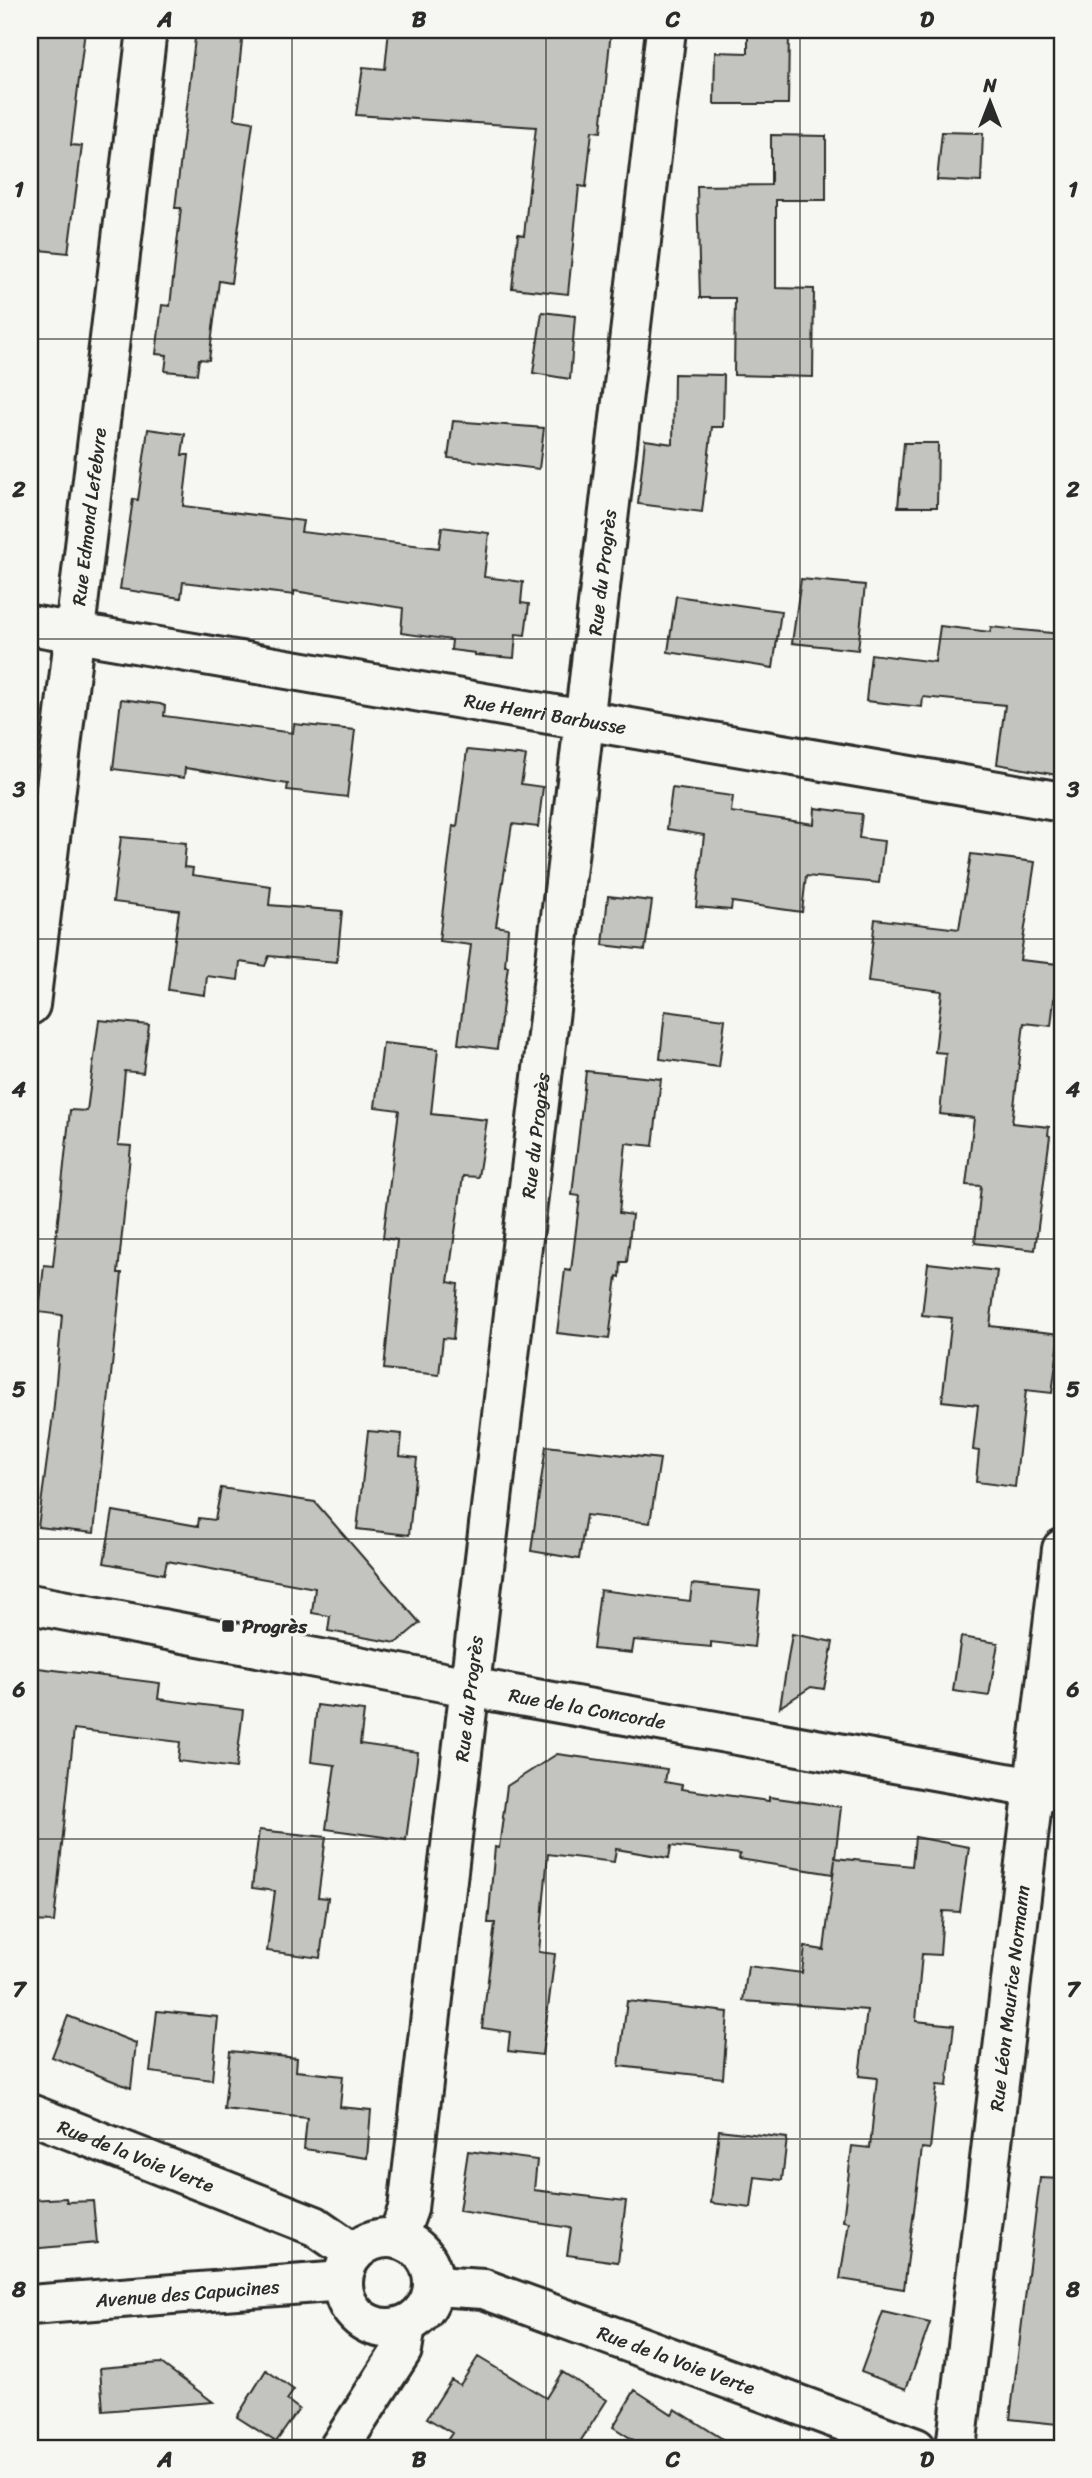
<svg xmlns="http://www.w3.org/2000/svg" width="1092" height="2478" viewBox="0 0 1092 2478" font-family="Sriracha,sans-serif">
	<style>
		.building { fill: #c3c3c0; stroke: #2b2b2b; stroke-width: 2 }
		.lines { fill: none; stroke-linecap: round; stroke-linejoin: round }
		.minor-casing { stroke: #2b2b2b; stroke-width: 44 }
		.minor { stroke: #f6f6f2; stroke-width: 38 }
		.grid { fill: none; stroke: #2b2b2b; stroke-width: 2; stroke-opacity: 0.55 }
		.poi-dot { fill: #2b2b2b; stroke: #f6f6f2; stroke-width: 2.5 }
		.labels { text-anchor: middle; stroke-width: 6; stroke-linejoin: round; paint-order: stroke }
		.street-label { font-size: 19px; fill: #2b2b2b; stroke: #f6f6f2 }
		.poi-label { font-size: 19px; font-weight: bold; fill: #2b2b2b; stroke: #f6f6f2; text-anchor: start }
		.neatline { fill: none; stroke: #2b2b2b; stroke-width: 2.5 }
		.grid-label { font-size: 23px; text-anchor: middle; font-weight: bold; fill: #2b2b2b }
	</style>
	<rect width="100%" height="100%" fill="#f6f6f2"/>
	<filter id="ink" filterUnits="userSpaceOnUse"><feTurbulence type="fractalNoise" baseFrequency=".0143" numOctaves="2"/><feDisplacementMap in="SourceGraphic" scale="14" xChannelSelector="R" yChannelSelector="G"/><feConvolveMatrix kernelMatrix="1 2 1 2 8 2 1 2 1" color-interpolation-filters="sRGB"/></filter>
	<g filter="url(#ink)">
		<path class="building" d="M30,30H85L71,145L82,146L68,253L30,249Z
			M196,30H243L234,119L253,122L231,283L219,281L209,360L199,359L197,374L165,371L167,355L156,354L162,305L170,306L181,208H175Z
			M389,30H611L601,132L592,131L586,187L579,186L568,294L512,288L518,234L524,235L536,127L356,115L363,67L385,69Z
			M753,30H789L788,104H714L715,52L748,53V32Z
			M942,132L983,133L981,182L937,180Z
			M771,135L826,136V200H776V288L814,289L813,377L734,375L735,298H700L697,186L771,185Z
			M542,312L575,316L570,379L533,373Z
			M674,374L724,375L723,427H712L702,512L638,504L645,440L673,444Z
			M453,421L544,428L539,469L448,458Z
			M148,429L185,434L182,455H189L183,506L303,521L301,532L439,548L442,527L489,533L484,577L523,582L521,603L529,604L525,635L516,634L514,658L475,655V653L451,650L452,640L401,633L403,608L294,591V595L183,582L181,598L120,589L133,499L138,500Z
			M904,443H938L937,507H898Z
			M801,579L865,585L858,650L792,643Z
			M676,596L781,611L773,668L668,652Z
			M940,626L990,632L991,627L1062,634V776L997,764L1005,705L923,697L922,707L866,701L871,654L935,662Z
			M121,699L160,704L165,706L164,716L293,733L294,724L355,730L347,797L287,790L288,784L185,768L184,778L113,769Z
			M467,750L526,756L521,784L543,787L538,827L512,824L496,926L508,928L505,966H508L497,1049L458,1044L471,945L439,941L453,826L457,827Z
			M672,788L733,796L731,812L814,824L815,808L862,814L859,838L884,841L879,883L806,876L802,912L732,902L731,910L696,907L704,835L667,829Z
			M121,837L186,843L184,867L193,868L192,875L271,886L269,905L342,911L337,962L269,956L265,966L240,962L238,980L207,976L205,995L168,990L179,910L113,902Z
			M971,854L1035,862L1020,960L1058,964L1051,1026L1024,1023L1012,1123L1049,1127L1048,1135L1050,1136L1035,1250L975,1243L981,1186L966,1185L974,1118L940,1114L946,1053L935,1052L942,991L868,982L875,919L959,929Z
			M608,896L652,901L645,950L603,945Z
			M665,1011L725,1019L719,1067L660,1059Z
			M99,1020L149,1025L143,1073L125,1071L118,1145L131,1146L118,1273H122L94,1533L38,1527L53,1415L62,1315L39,1312L44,1265L53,1266L70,1110L87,1111Z
			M383,1043L438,1049L431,1114L487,1120L478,1177L463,1176L448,1282L458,1284L453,1339L443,1338L439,1375L384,1369L397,1240L383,1238L399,1110L375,1107Z
			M586,1071L661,1079L653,1146L626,1143L619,1213L632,1215L627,1262H621L620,1277L617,1276L609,1339L557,1333L565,1270L571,1271L580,1196L572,1195Z
			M928,1263L997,1271L990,1326L1060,1334L1052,1393L1026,1390L1015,1487L976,1482L979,1451L973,1450L978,1405L942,1401L952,1318L922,1315Z
			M368,1431L402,1434L400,1456L417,1458L409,1535L357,1529Z
			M546,1446L660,1459L650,1523L586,1515L579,1559L531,1551Z
			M221,1488L315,1502L420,1623L396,1643L328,1631L330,1616L312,1613L315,1588L167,1561L164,1574L104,1563L113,1511L198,1526L199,1518L215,1520Z
			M692,1584L760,1591L754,1647L711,1642V1647L634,1640L632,1653L593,1649L600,1590L690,1601Z
			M792,1634L833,1642L824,1689L811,1687L780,1707Z
			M961,1637L998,1643L989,1696L953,1691Z
			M30,1667L160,1683L158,1699L243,1710L236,1768L178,1761L180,1742L74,1729L54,1922L30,1921Z
			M317,1705L364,1711L360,1744L418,1752L406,1840L326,1829L335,1765L311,1762Z
			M557,1754L667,1769L665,1782L682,1785L681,1789L769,1801V1797L841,1807L835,1858L912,1866L915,1837L969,1847L960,1912L943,1911L940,1955L922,1954L916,2021L954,2025L947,2086L937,2085L930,2149L922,2148L904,2289L840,2279L849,2222L843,2221L852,2146L870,2148L877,2078L859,2076L867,2010L743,2001L748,1966L802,1973L805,1947L824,1950L835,1860L833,1874L739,1859L740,1854L671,1846L669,1858L616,1849L614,1862L548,1854L539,1952L555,1954L542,2055L508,2051L510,2032L482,2028L495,1923H488L495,1847L499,1848L507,1786Z
			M259,1830L326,1837L318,1897L328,1898L320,1958L267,1951L275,1891L252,1888Z
			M627,2001L728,2012L723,2078L619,2066Z
			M157,2011L218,2017L212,2080L150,2072Z
			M68,2016L136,2043L131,2088L52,2057Z
			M230,2051L297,2058L296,2071L343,2076L340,2107L371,2110L367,2158L304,2149L307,2118L224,2109Z
			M719,2130L787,2138L782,2180L755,2177L751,2208L711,2203Z
			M468,2151L537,2160L534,2190L626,2201L618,2262L567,2255L571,2228L459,2211Z
			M1040,2178L1062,2179V2379L1057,2424L1010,2419Z
			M66,2198L67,2202L93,2201L97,2243L30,2249V2200Z
			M883,2312L930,2323L906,2389L861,2372Z
			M478,2357L546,2398L562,2372L607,2400L576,2448H442L452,2433L427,2418L451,2380L460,2385Z
			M161,2363L213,2402L103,2411L100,2368Z
			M266,2370L294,2390L287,2400L299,2409L276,2442L237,2417Z
			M635,2390L672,2414L675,2409L737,2448H646L613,2427Z"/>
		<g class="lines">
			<defs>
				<g id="minor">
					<path id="s1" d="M30,625L1062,802"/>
					<path id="s2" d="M30,1005L147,30"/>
					<path id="s3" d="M30,1604L469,1687L1062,1793"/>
					<path id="s4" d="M30,2114L315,2226L354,2253"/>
					<circle cx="388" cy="2283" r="45"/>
					<path id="s5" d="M397,2239L408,2209L666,30"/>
					<path id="s6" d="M433,2286L484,2289L916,2448"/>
					<path id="s7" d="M30,2305L343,2281"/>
					<path d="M339,2448L402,2350L406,2325"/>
					<path id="s8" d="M956,2448L1062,1549"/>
				</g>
			</defs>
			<use href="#minor" class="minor-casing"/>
			<use href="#minor" class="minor"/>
		</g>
	</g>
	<path class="grid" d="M292,30V2448M546,30V2448M800,30V2448M30,339H1062M30,639H1062M30,939H1062M30,1239H1062M30,1539H1062M30,1839H1062M30,2139H1062"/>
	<rect class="poi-dot" x="221" y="1619" width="14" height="14" rx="3.5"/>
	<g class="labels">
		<g class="street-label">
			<text dy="7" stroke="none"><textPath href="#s2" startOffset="492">Rue Edmond Lefebvre</textPath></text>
			<text dy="7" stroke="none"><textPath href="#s5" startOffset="1680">Rue du Progrès</textPath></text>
			<text dy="7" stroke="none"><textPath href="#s1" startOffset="523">Rue Henri Barbusse</textPath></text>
			<text dy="7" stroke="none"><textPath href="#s5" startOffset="1113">Rue du Progrès</textPath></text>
			<text dy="7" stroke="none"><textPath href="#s5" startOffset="546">Rue du Progrès</textPath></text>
			<text dy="7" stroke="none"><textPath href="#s3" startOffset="567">Rue de la Concorde</textPath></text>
			<text dy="7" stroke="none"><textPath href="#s8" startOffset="453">Rue Léon Maurice Normann</textPath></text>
			<text dy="7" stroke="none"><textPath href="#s4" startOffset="114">Rue de la Voie Verte</textPath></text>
			<text dy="7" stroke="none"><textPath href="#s7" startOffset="158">Avenue des Capucines</textPath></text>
			<text dy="7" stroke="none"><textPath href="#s6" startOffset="256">Rue de la Voie Verte</textPath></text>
		</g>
		<g class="poi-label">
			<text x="242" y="1633">Progrès</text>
		</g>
	</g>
	<rect width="1092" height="2478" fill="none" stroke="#f6f6f2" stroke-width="77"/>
	<g transform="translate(990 102)" stroke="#f6f6f2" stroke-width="5" paint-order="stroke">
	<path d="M0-5L12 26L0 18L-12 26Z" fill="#2b2b2b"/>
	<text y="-10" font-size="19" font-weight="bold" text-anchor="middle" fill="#2b2b2b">N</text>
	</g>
	<rect x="38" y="38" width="1016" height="2402" class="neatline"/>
	<g class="grid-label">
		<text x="165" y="27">A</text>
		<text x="419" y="27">B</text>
		<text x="673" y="27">C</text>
		<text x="927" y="27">D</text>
		<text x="19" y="197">1</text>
		<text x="1073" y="197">1</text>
		<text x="19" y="497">2</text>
		<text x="1073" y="497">2</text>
		<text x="19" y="797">3</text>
		<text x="1073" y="797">3</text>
		<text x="19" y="1097">4</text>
		<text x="1073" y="1097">4</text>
		<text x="19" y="1397">5</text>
		<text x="1073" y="1397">5</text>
		<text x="19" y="1697">6</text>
		<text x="1073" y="1697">6</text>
		<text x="19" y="1997">7</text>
		<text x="1073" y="1997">7</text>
		<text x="19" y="2297">8</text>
		<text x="1073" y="2297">8</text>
		<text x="165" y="2467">A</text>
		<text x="419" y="2467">B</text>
		<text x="673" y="2467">C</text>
		<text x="927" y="2467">D</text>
	</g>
</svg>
